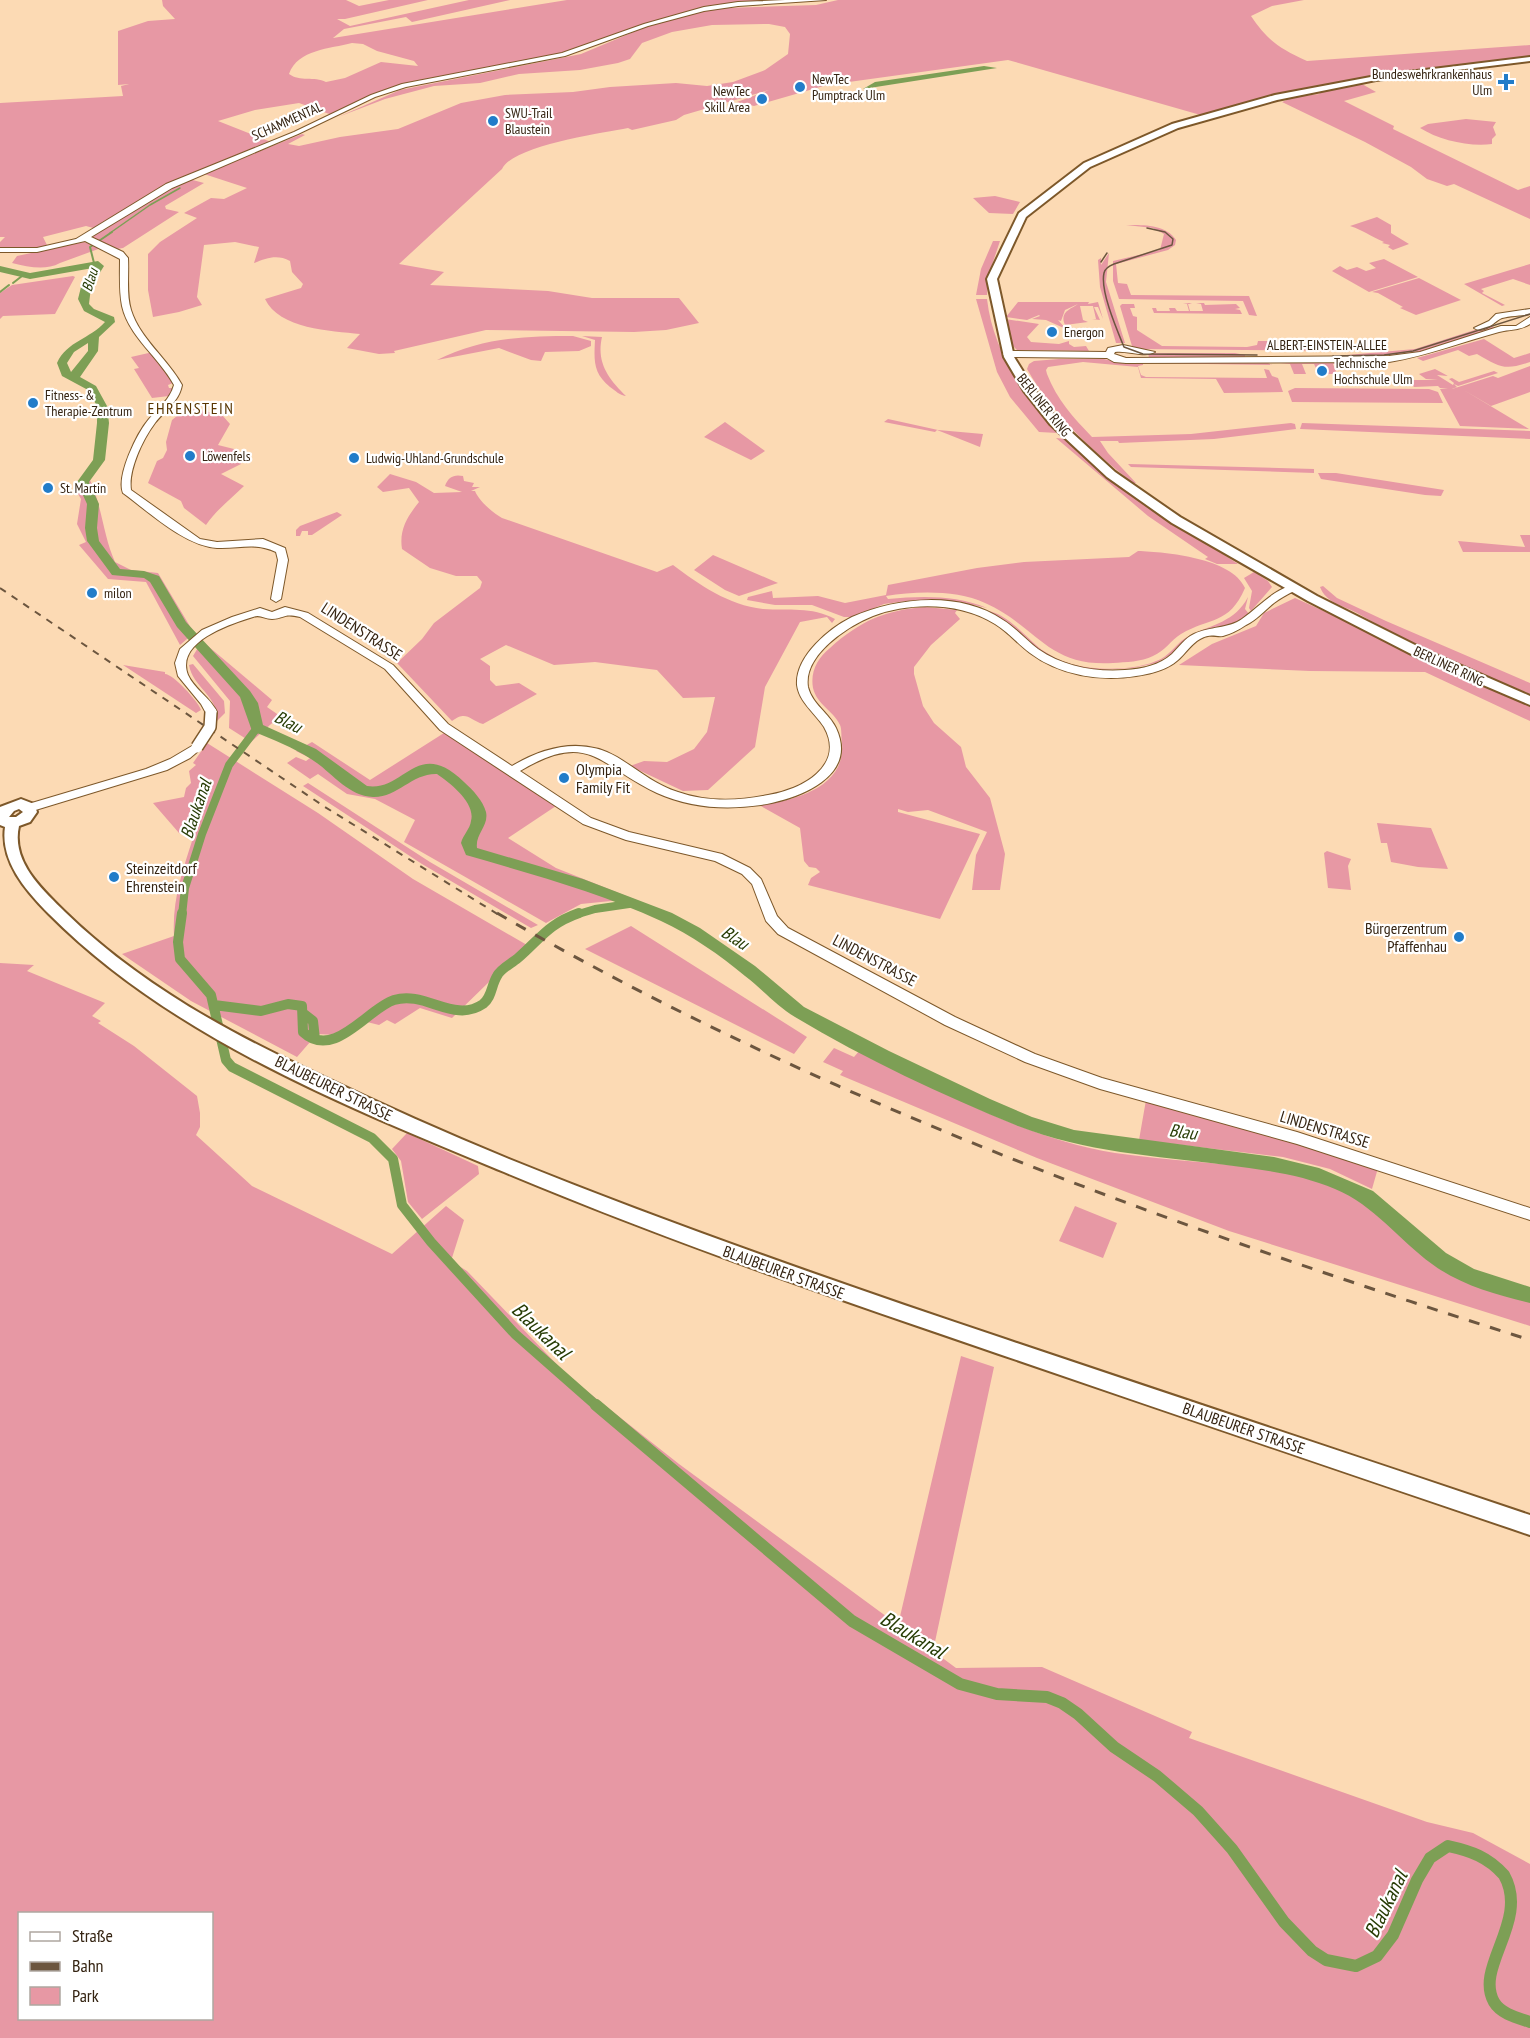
<svg xmlns="http://www.w3.org/2000/svg" width="1530" height="2038" viewBox="0 0 1530 2038" font-family="'PT Sans Narrow',sans-serif">
	<style>
		.green { fill: #e798a4; fill-rule: evenodd }
		.water { fill: #7d9f55 }
		.lines { fill: none; stroke-linecap: round; stroke-linejoin: round }
		.stream-far1 { stroke: #7d9f55; stroke-width: 1.5 }
		.stream { stroke: #7d9f55; stroke-width: 2 }
		.canal-far2 { stroke: #7d9f55; stroke-width: 8 }
		.canal-far1 { stroke: #7d9f55; stroke-width: 10 }
		.canal { stroke: #7d9f55; stroke-width: 12 }
		.river { fill: #7d9f55; fill-rule: evenodd }
		.minor-casing { stroke: #7d582a; stroke-width: 2 }
		.major-casing { stroke: #7d582a; stroke-width: 4 }
		.minor { fill: #fff; fill-rule: evenodd }
		.major { fill: #fff; fill-rule: evenodd }
		.tram { stroke: #6c563f; stroke-width: 1.5 }
		.rail-far1 { stroke: #6c563f; stroke-width: 2; stroke-dasharray: 7 7; stroke-linecap: butt }
		.rail { stroke: #6c563f; stroke-width: 3; stroke-dasharray: 11 11; stroke-linecap: butt }
		.minor-bridge-casing { stroke: #7d582a; stroke-width: 14; stroke-linecap: butt }
		.minor-bridge { stroke: #fff; stroke-width: 11 }
		.poi-dot { fill: #217cc9; stroke: #fff; stroke-width: 2 }
		.labels { text-anchor: middle; stroke-width: 4.5; stroke-linejoin: round; paint-order: stroke }
		.far-poi-label { font-size: 14px; fill: #352412; stroke: #fff; text-anchor: start }
		.far-street-label { font-size: 14px; fill: #352412; stroke: #fff }
		.far-water-label { font-size: 15px; font-style: italic; fill: #273c05; stroke: #fff }
		.far-quarter-label { font-size: 16px; letter-spacing: 1.5px; fill: #583500; stroke: #fff }
		.street-label { font-size: 16px; fill: #352412; stroke: #fff }
		.poi-label { font-size: 16px; fill: #352412; stroke: #fff; text-anchor: start }
		.water-label { font-size: 18px; font-style: italic; fill: #273c05; stroke: #fff }
		.near-water-label { font-size: 21px; font-style: italic; fill: #273c05; stroke: #fff }
	</style>
	<rect width="100%" height="100%" fill="#fcdab4"/>
	<path class="green" d="M162,0H346L359,6L389,0H428L345,19H337L350,26L469,0H510L412,22L406,17L344,29L333,38L567,0H815L734,4L650,23L577,51L430,78L394,87L332,115L299,103L255,110L218,121L271,142C211,167 149,188 97,229L86,226L43,237L48,247L19,249L0,247V242L5,237H0V103L123,96L121,86L129,84L118,85V31L148,21L175,19L163,6ZM352,43L363,44L377,51L414,61L418,66L381,62L345,78L326,82C314,76 300,82 289,74C298,49 330,49 352,43Z
		M838,0H1304L1272,6L1251,16C1268,41 1279,48 1307,61L1530,45V58L1388,74L1316,87L1204,116L1008,60L827,85L754,106L737,102L769,90L684,115L676,120L632,130L628,128C602,133 512,146 502,169L399,264L444,272L430,285L548,291L592,298H679L699,323L666,330L634,332L486,330L394,351L395,353L379,354L347,348L360,334C331,331 279,329 265,299L301,288L303,284L292,272L290,261C277,254 267,258 254,263L259,247L235,242L204,245L197,297L202,305L179,312L153,317L148,290V254L160,242L197,218L184,213L211,198L224,199L247,188L204,174L302,134L305,135L288,144L299,146L340,137L398,129L461,103L505,95L573,92L610,87L676,83L707,86L733,82L765,70L788,54L790,34L785,27L769,24L712,25L672,32L642,43L630,59L618,63L580,70L519,74L480,83L434,86L385,99L338,117L400,90L581,54L643,28L691,14L724,8L816,5Z
		M1399,76L1362,84L1376,92L1344,101L1394,126L1393,129L1518,190L1530,186V219L1454,184L1447,186L1427,179L1411,167L1365,142L1282,102L1294,97L1320,94L1317,92Z
		M1466,119L1496,122L1493,127L1496,135L1492,139V144C1469,147 1439,140 1420,128L1428,124Z
		M189,179L204,183L165,206L166,209L179,212L123,248L117,249L92,237L150,199Z
		M995,196L1020,202L1013,214L989,213L973,198Z
		M1377,217L1391,225V233L1409,244L1393,250L1388,247L1390,245L1382,243L1384,242C1368,235 1365,231 1350,226Z
		M1126,225C1142,225 1166,224 1176,240L1175,245L1168,250L1116,264L1118,283L1127,284L1131,295L1249,296L1257,316L1249,315L1243,301L1119,299L1113,281V261L1160,250L1164,234L1153,228Z
		M993,241H1000L989,274L987,295H976L981,269Z
		M84,242L101,248L60,263C45,271 29,267 12,263L17,256Z
		M1109,253L1106,282L1125,343H1116L1100,287L1098,260L1101,258V265Z
		M1384,259L1418,277L1369,292L1332,271L1340,266L1347,270L1357,267L1366,271L1376,268L1369,263Z
		M1530,264V285L1513,279L1481,289L1484,291L1482,293L1505,305L1502,306L1464,284Z
		M73,276L75,277L55,314L3,316L0,319V293L12,285Z
		M1419,278L1461,300L1416,315L1400,308L1403,307L1378,293L1372,292Z
		M976,299H987C993,352 1024,394 1058,433L1039,432L1010,397L997,372Z
		M1018,302H1089L1088,304L1098,302L1103,319L1098,307H1094L1100,320L1092,319H1096L1093,306H1080L1083,320L1088,322L1065,325C1059,312 1071,309 1078,304L1065,310L1061,321L1058,320L1066,329L1046,320L1032,319L1040,316L1039,315L1027,320L1006,317Z
		M1189,303L1192,304H1188L1190,311H1203L1201,304L1196,303H1204L1205,305L1236,304L1240,308L1235,309L1240,310L1242,314L1154,313L1152,308H1160H1156L1157,311H1170L1169,308H1175L1177,311H1189L1187,304H1183Z
		M1122,304H1134L1135,308H1130L1133,316L1137,317V330L1162,346L1247,347L1257,345L1258,341H1268L1271,348L1342,349L1343,351L1138,349L1132,346L1120,306Z
		M1005,319L1039,324L1027,337L1031,342L1059,344L1069,341V344L1074,347L1086,346L1089,351L1017,350L1011,344Z
		M1490,325L1497,329L1424,352L1348,358L1347,355L1415,349Z
		M573,336L591,341V346L579,351L545,352L541,361L531,360L499,348L437,360C481,338 524,336 573,336Z
		M582,336L602,337C596,363 609,379 626,396C619,395 616,391 610,387C593,373 594,361 595,340Z
		M1484,339L1514,358L1530,353V362C1504,371 1500,367 1477,354L1469,356L1458,350L1423,361L1417,358Z
		M153,352L173,383L168,385L169,388H173L169,396L152,398L134,369L139,368L131,357Z
		M1148,353H1235L1245,355V357L1149,358Z
		M1059,359H1104L1126,364L1141,361L1266,362L1272,365L1143,363V365L1138,366L1141,375L1146,377L1267,378L1264,369L1269,370L1272,376L1278,378L1283,392L1224,393L1216,379L1141,378L1138,367L1083,362L1048,367L1046,370L1047,374C1057,400 1073,417 1092,437L1191,434L1291,423L1295,424L1296,429L1214,439L1119,443L1118,441H1100L1108,453L1136,483H1133C1091,450 1054,416 1027,369L1029,364L1034,361Z
		M1351,362L1352,364H1333L1337,374H1319L1314,364H1302L1306,374H1294L1290,364L1280,363Z
		M1530,366V392L1491,406L1462,389L1529,429L1460,426L1440,389L1448,388H1440L1438,386L1414,387L1408,380H1438L1426,379L1419,374L1435,369L1448,376L1437,375L1453,385L1454,383L1449,379L1452,378L1459,382L1494,371L1498,373L1458,386L1454,384L1457,387L1452,389L1493,376L1498,378Z
		M1295,388L1429,389L1438,392L1443,403L1292,402L1288,391Z
		M188,407L222,415L230,424L218,445L238,450L241,464L221,474L244,486C231,499 216,510 206,525L184,508L181,501L148,483L157,461L163,458L167,450L166,442L172,420Z
		M888,419L938,430L983,434L980,447L937,430L935,432L884,422Z
		M725,422L765,451L751,460L704,437Z
		M1302,423L1530,431V439L1300,429Z
		M1056,438L1065,439C1119,487 1178,524 1238,564H1217L1205,559L1208,557L1148,516Z
		M1128,464L1314,469V473L1131,467Z
		M1318,473H1336L1444,490L1441,496L1425,495L1321,479Z
		M390,474L416,482L434,493L462,492L445,486C448,477 454,474 463,476L464,481L474,483L472,487H480L471,491H475C479,501 493,513 502,518L657,572L673,565C700,585 728,605 763,609C789,611 811,606 835,619L832,623L827,617L800,622L765,687L755,747L708,790L683,791L630,766L644,761L667,762L694,749L707,732L715,697L683,698L657,670L595,662L554,665L506,645L480,659L490,666V680L496,686L519,683L537,694L483,724C469,720 467,710 452,721L397,663L422,639L434,623L480,588L482,582L477,576H456L430,568L402,549C399,530 407,517 419,502L409,488L383,492L377,487Z
		M90,480C102,506 103,535 115,562L131,570L158,573L194,633L180,645L146,582L108,579L79,545L86,542L77,524L81,499L74,487Z
		M337,512L342,515L312,535H308V531H302L300,536H296V530L300,526Z
		M1520,535H1530V552H1463L1458,541L1525,547Z
		M1138,551C1166,552 1232,558 1245,588C1229,625 1210,617 1181,634C1171,640 1165,651 1153,656C1141,662 1126,662 1113,663C1047,667 1037,626 985,603C957,590 917,591 886,596L888,599C922,596 955,595 987,608L974,605L914,600L884,604L853,617H844L812,605H775L747,600L748,597L772,591L773,598L818,596L845,603L886,595L888,585L977,568L1024,562L1129,557Z
		M713,555L778,583L739,596L725,590L694,570Z
		M1254,572L1268,581L1272,587L1251,611L1249,608L1252,591L1244,578Z
		M1323,586L1337,598L1386,621L1530,683V694C1471,669 1412,645 1357,613C1344,606 1326,603 1320,587Z
		M1248,597L1245,609L1249,614L1237,622L1218,628L1156,663L1133,668L1102,670L1072,666L1053,659L983,612C1000,606 1029,640 1042,650C1051,656 1061,661 1071,664C1096,671 1137,671 1161,659C1172,653 1178,641 1189,636C1213,624 1235,622 1248,597Z
		M1295,598L1530,704V721L1425,672L1310,671L1179,665L1212,644L1256,626L1264,613Z
		M925,607L957,610L955,613L960,619L931,645L914,667V674L923,706L934,723L961,747L966,767L990,798L1005,854L1000,890H972L976,855L987,832L928,810L908,812L898,809V812L980,834L940,919L808,885L811,878L820,872L816,868L809,867L804,861L800,828L759,805C793,801 846,788 842,743C841,738 842,729 840,725C833,710 817,705 813,688C810,671 818,658 830,648C860,621 885,610 925,607Z
		M202,641L272,700L267,707L280,716L251,742L229,728L230,701L193,656Z
		M193,664L224,701L225,713L217,721C219,696 193,688 189,665Z
		M123,665L165,672V674C173,674 198,701 201,710L196,713Z
		M444,733L556,806L508,838L556,868L664,911L621,900L581,904L546,923L404,842L415,820L375,799L347,794L318,774L310,779L287,763L296,757L306,761L310,758L296,751L312,742L370,780Z
		M207,743L318,813L413,879L527,945L452,1018L420,1008L395,1024L387,1020L379,1025L363,1021L335,1035L317,1034L297,1057L191,1001L122,954L174,936C172,901 182,872 193,838L179,833L153,803L184,797L186,788L191,783L189,771L196,765L193,763Z
		M308,783L430,862L538,925L531,928L422,864L303,786Z
		M1377,823L1431,828L1448,869L1418,867L1391,862L1387,843H1381Z
		M1327,851L1351,859L1348,866L1351,890L1328,888L1324,853Z
		M631,926L807,1037L794,1054L585,949Z
		M0,963L34,965L27,971L105,1003L92,1016L101,1021L98,1023L134,1046L197,1096L200,1113V1127L196,1135L252,1186L392,1254L446,1206L464,1220L451,1261L467,1271L569,1377L679,1464L898,1625L961,1356L994,1367L933,1651L956,1668L1042,1667L1192,1732L1189,1738L1427,1822L1473,1833L1530,1864V2038H0ZM20,1914H212V2018H20Z
		M834,1048L854,1057L860,1050C941,1091 1024,1138 1115,1153C1189,1164 1267,1162 1339,1186C1378,1199 1399,1235 1431,1258C1461,1280 1495,1292 1530,1301V1326L1229,1231L1037,1158L840,1075L843,1071L823,1062Z
		M1146,1100L1228,1122L1378,1168L1372,1189L1330,1169L1283,1157L1139,1140Z
		M407,1133L478,1166L479,1174L422,1219L408,1202L401,1161L392,1149Z
		M1075,1206L1117,1223L1103,1258L1059,1241Z"/>
	<path class="water" d="M984,66L997,68L863,89L875,82Z"/>
	<g class="lines">
		<path class="stream-far1" d="M110,233L150,205L180,188"/>
		<path class="stream" d="M94,263L90,247L112,232
			M13,283L22,276
			M0,292L9,285"/>
		<path class="canal-far2" d="M182,915L185,888L202,834L229,765L257,728
			M575,915L595,909L629,904"/>
		<path class="canal-far1" d="M182,913L178,942L180,959L211,995L226,1060L232,1067L372,1138L393,1159L402,1205L431,1242L515,1334L598,1407
			M214,1005L261,1011L288,1004L302,1006L303,1032C334,1061 368,1008 394,1000C425,990 454,1024 483,1004C492,997 491,986 497,976C501,968 511,964 518,958C541,938 548,924 579,913
			M304,1014L313,1021L315,1039"/>
		<path class="canal" d="M596,1405L852,1621L960,1684L997,1694L1047,1697L1062,1703L1078,1714L1114,1747L1157,1776L1198,1811L1232,1849L1284,1922L1312,1951L1326,1960L1356,1966L1377,1956L1393,1935L1417,1880L1430,1858L1448,1846C1471,1851 1488,1857 1504,1875C1530,1921 1474,1967 1494,2002C1501,2014 1518,2018 1530,2022"/>
		<path class="river" d="M98,261L104,266L91,287L89,304L94,309L114,317L115,322L99,337L98,351L80,377L96,386L107,406L109,423L105,460L89,482L99,504L97,528L99,541L120,569L144,571L159,576L186,622L250,691L258,703L263,725L316,749L367,786C405,792 417,736 464,782C473,790 483,801 486,812C489,826 475,834 477,848L583,879L672,913L700,928L755,966L804,1007L889,1051L990,1099L1032,1117L1074,1130L1274,1157L1319,1168L1373,1191L1446,1253L1474,1269L1530,1287V1303C1497,1295 1460,1285 1432,1264C1399,1240 1374,1205 1335,1189C1300,1174 1263,1170 1226,1165C1156,1156 1084,1152 1018,1126C942,1095 865,1059 795,1017C777,1006 762,989 745,976C720,955 691,935 661,921C599,892 531,874 466,855L461,843C463,835 470,829 471,821C476,803 450,783 437,774C412,773 397,798 373,797C347,796 331,771 311,759C292,747 272,739 252,731L240,697L177,627L150,582L144,578L112,575L87,541L85,528L87,504L77,482L93,460L97,423V406L88,390L62,376L57,363C67,341 90,339 105,322L84,311L78,299L81,287L93,268L30,279L0,272V266L30,273ZM88,343V351L71,372L67,363L74,352Z"/>
		<defs>
			<path id="minor" d="M785,0H826L738,6L704,11L648,26L565,56L406,87L375,97L298,134L172,188L91,237L123,252L128,258C129,275 126,294 131,310C140,339 168,359 182,385C179,402 165,410 155,423C143,439 128,470 131,490L200,539L217,542L263,539L285,548L288,560L281,599L276,602L271,599L278,560L276,552C254,542 240,549 217,548C185,546 149,512 123,493C116,476 137,433 149,419C158,408 170,400 174,385C159,357 129,337 122,306C119,291 120,274 120,259L85,241L37,252H0V248H37L76,239L166,184L294,132L371,95L402,84L562,53L644,24L704,7L738,2Z
				M1530,309V314C1523,316 1505,316 1500,319C1492,324 1483,334 1474,328L1489,321L1496,314Z
				M1530,317V324C1519,331 1511,329 1499,332C1462,342 1427,356 1389,362L1126,363L1114,362L1107,358L1007,357L1003,354L1007,351L1106,352L1108,348L1123,345L1155,352C1145,358 1127,350 1115,352L1114,354L1126,358L1389,356L1420,352L1501,326H1516Z
				M1292,585L1297,588L1296,590C1288,594 1280,598 1274,603C1265,610 1257,620 1246,625C1240,629 1231,634 1223,636C1215,637 1211,633 1200,639C1191,644 1186,653 1178,660C1167,670 1150,674 1136,676C1100,682 1059,675 1030,653C1018,644 1008,632 995,624C960,602 910,602 873,616C848,626 803,655 808,687C812,704 829,713 836,728C859,777 798,799 761,805C726,810 690,808 657,793C599,766 590,729 520,771L591,818L629,832L722,854L750,868L761,879L777,916L788,928L955,1017L1035,1054L1102,1078L1297,1132L1530,1208V1220L1297,1144L1100,1089L1025,1062L945,1025L778,934L766,921L752,884L742,874L715,861L626,840L583,824L440,730L385,669L300,617C283,613 286,618 272,619C264,619 260,614 253,617C230,624 175,642 188,675C194,689 210,697 217,712L215,715H207L201,704L178,676L175,663L180,649L202,630L232,617L260,608L272,612L285,607L308,613L393,665L448,724L512,766C544,747 582,737 617,757C637,769 655,785 678,792C706,802 739,801 768,795C801,790 846,766 824,727C815,713 799,702 797,685C795,656 830,628 852,617C898,597 960,591 1003,620C1016,628 1026,640 1038,649C1064,667 1095,672 1125,670C1142,669 1160,665 1172,654C1179,647 1185,638 1194,634C1210,626 1228,629 1242,619C1259,607 1272,591 1292,585Z
				M197,743L203,747L190,758L167,770L29,812L23,808L25,805L146,769L170,759Z"/>
			<path id="major" d="M1530,57V61L1376,80L1277,100L1178,128L1090,167L1026,217L997,279L1014,357L1034,389L1057,419L1115,472L1180,517L1317,596L1425,650L1530,696V705L1415,656L1308,601L1172,523L1107,477L1050,424L1024,391L1004,357L987,279L1019,213L1084,163L1172,124L1275,95L1376,76Z
				M21,799L34,804L37,812L30,822L19,826C11,862 42,889 65,912C139,984 229,1033 322,1076C383,1105 446,1133 509,1159C672,1225 838,1283 1005,1339C1180,1398 1355,1456 1530,1515V1535C1353,1475 1176,1415 999,1354C832,1297 666,1240 504,1172C347,1107 171,1037 49,914C26,891 0,861 5,827L0,825V807ZM19,809L23,812L16,817H9L14,811Z"/>
		</defs>
		<use href="#minor" class="minor-casing"/>
		<use href="#major" class="major-casing"/>
		<use href="#minor" class="minor"/>
		<use href="#major" class="major"/>
		<path class="tram" d="M1147,228L1165,232L1173,239L1172,245L1114,264C1109,266 1105,268 1104,273C1100,291 1117,330 1124,347L1143,354L1257,355
			M1101,262L1107,253
			M1333,356L1384,355L1413,351L1530,314"/>
		<path class="rail-far1" d="M0,588L325,807L499,915"/>
		<path class="rail" d="M497,913C821,1101 1174,1227 1530,1340"/>
		<defs>
			<path id="minor-bridge" d="M197,747L210,727L211,712"/>
		</defs>
		<use href="#minor-bridge" class="minor-bridge-casing"/>
		<use href="#minor-bridge" class="minor-bridge"/>
	</g>
	<g class="poi-dot">
		<path d="M1503 73h6v6h6v6h-6v6h-6v-6h-6v-6h6z"/>
		<circle cx="800" cy="87" r="6"/>
		<circle cx="762" cy="99" r="6"/>
		<circle cx="493" cy="121" r="6"/>
		<circle cx="1052" cy="332" r="6"/>
		<circle cx="1322" cy="371" r="6"/>
		<circle cx="33" cy="403" r="6"/>
		<circle cx="190" cy="456" r="6"/>
		<circle cx="354" cy="458" r="6"/>
		<circle cx="48" cy="488" r="6"/>
		<circle cx="92" cy="593" r="6"/>
		<circle cx="564" cy="778" r="6"/>
		<circle cx="114" cy="877" r="6"/>
		<circle cx="1459" cy="937" r="6"/>
	</g>
	<g class="labels">
		<g class="far-poi-label">
			<text x="1492" y="79" text-anchor="end">Bundeswehrkrankenhaus<tspan x="1492" dy="16">Ulm</tspan></text>
			<text x="812" y="84">NewTec<tspan x="812" dy="16">Pumptrack Ulm</tspan></text>
			<text x="750" y="96" text-anchor="end">NewTec<tspan x="750" dy="16">Skill Area</tspan></text>
			<text x="505" y="118">SWU-Trail<tspan x="505" dy="16">Blaustein</tspan></text>
			<text x="1064" y="337">Energon</text>
			<text x="1334" y="368">Technische<tspan x="1334" dy="16">Hochschule Ulm</tspan></text>
			<text x="45" y="400">Fitness- &amp;<tspan x="45" dy="16">Therapie-Zentrum</tspan></text>
			<text x="202" y="461">Löwenfels</text>
			<text x="366" y="463">Ludwig-Uhland-Grundschule</text>
			<text x="60" y="493">St. Martin</text>
			<text x="104" y="598">milon</text>
		</g>
		<g class="far-street-label">
			<text transform="translate(287 121) rotate(-24)" y="5">SCHAMMENTAL</text>
			<text x="1327" y="350">ALBERT-EINSTEIN-ALLEE</text>
			<text transform="translate(1044 405) rotate(51)" y="5">BERLINER RING</text>
			<text transform="translate(1449 666) rotate(25)" y="5">BERLINER RING</text>
		</g>
		<g class="far-water-label">
			<text transform="translate(90 280) rotate(-72)" y="5">Blau</text>
		</g>
		<g class="far-quarter-label">
			<text x="191" y="414">EHRENSTEIN</text>
		</g>
		<g class="street-label">
			<text transform="translate(362 631) rotate(33)" y="6">LINDENSTRASSE</text>
			<text transform="translate(875 960) rotate(28)" y="6">LINDENSTRASSE</text>
			<text transform="translate(334 1088) rotate(26)" y="6">BLAUBEURER STRASSE</text>
			<text transform="translate(1325 1129) rotate(17)" y="6">LINDENSTRASSE</text>
			<text transform="translate(784 1272) rotate(20)" y="6">BLAUBEURER STRASSE</text>
			<text transform="translate(1244 1428) rotate(19)" y="6">BLAUBEURER STRASSE</text>
		</g>
		<g class="poi-label">
			<text x="576" y="775">Olympia<tspan x="576" dy="18">Family Fit</tspan></text>
			<text x="126" y="874">Steinzeitdorf<tspan x="126" dy="18">Ehrenstein</tspan></text>
			<text x="1447" y="934" text-anchor="end">Bürgerzentrum<tspan x="1447" dy="18">Pfaffenhau</tspan></text>
		</g>
		<g class="water-label">
			<text transform="translate(288 722) rotate(27)" y="6">Blau</text>
			<text transform="translate(196 809) rotate(-71)" y="6">Blaukanal</text>
			<text transform="translate(735 938) rotate(33)" y="6">Blau</text>
			<text transform="translate(1183 1132) rotate(8)" y="6">Blau</text>
		</g>
		<g class="near-water-label">
			<text transform="translate(541 1331) rotate(44)" y="7">Blaukanal</text>
			<text transform="translate(913 1635) rotate(31)" y="7">Blaukanal</text>
			<text transform="translate(1386 1904) rotate(-64)" y="7">Blaukanal</text>
		</g>
	</g>
	<rect x="18" y="1912" width="195" height="108" fill="#ffffff" stroke="#aea7a0" stroke-width="1.5"/>
	<rect x="30" y="1932" width="30" height="9" fill="#ffffff" stroke="#aea7a0" stroke-width="1.5"/>
	<text x="72" y="1942" font-size="18" fill="#352412">Straße</text>
	<rect x="30" y="1962" width="30" height="9" fill="#6c563f" stroke="#aea7a0" stroke-width="1.5"/>
	<text x="72" y="1972" font-size="18" fill="#352412">Bahn</text>
	<rect x="30" y="1987" width="30" height="18" fill="#e798a4" stroke="#aea7a0" stroke-width="1.5"/>
	<text x="72" y="2002" font-size="18" fill="#352412">Park</text>
</svg>
